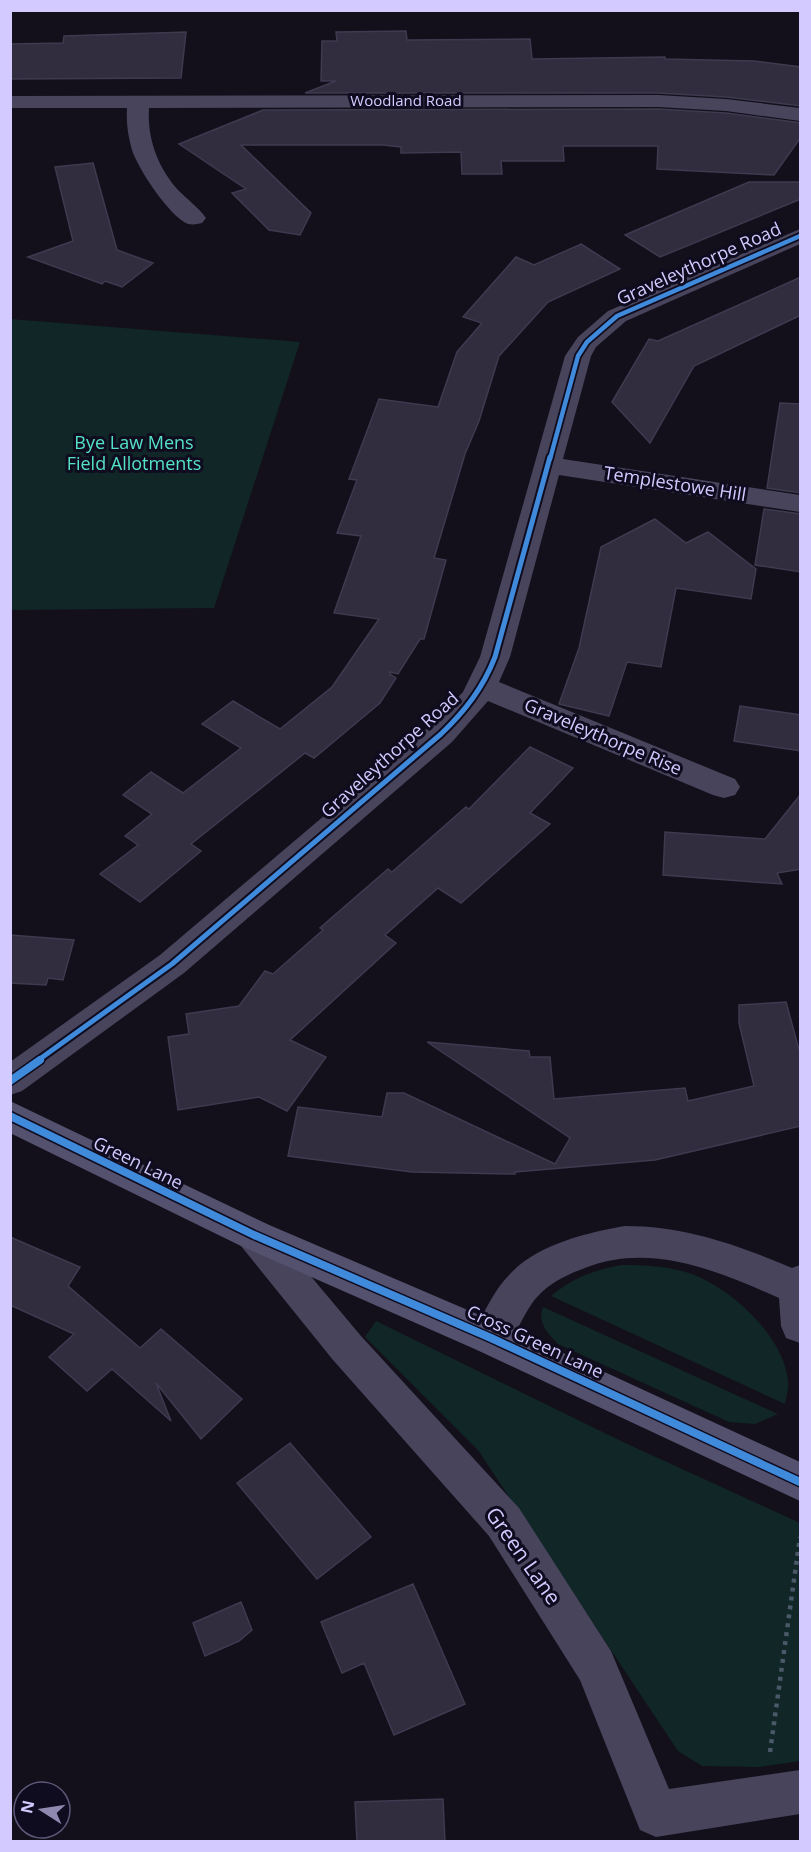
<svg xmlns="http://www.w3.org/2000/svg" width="811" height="1852" viewBox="0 0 811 1852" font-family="'Open Sans',sans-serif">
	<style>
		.green { fill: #102627 }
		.building { fill: #312d3e; stroke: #3e3a50; stroke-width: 1.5 }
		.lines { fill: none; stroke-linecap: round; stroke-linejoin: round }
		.path { stroke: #4a5868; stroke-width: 4.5; stroke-dasharray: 4 5; stroke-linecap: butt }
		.street { fill: #47445c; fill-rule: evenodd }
		.secondary { fill: #54516f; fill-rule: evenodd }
		.cycleway-far2-casing { stroke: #100c1f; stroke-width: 8 }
		.cycleway-far1-casing { stroke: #100c1f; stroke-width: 9 }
		.cycleway-casing { stroke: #100c1f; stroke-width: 11 }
		.cycleway-far2 { stroke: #408adc; stroke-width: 4.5 }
		.cycleway-far1 { stroke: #408adc; stroke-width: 5 }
		.cycleway { stroke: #408adc; stroke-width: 8 }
		.labels { text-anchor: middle; stroke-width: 6; stroke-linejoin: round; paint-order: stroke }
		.far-street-label { font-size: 15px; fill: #d3caff; stroke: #100c1f }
		.street-label { font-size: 18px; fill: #d3caff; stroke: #100c1f }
		.park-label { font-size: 18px; fill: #54e2c6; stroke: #100c1f }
		.near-street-label { font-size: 21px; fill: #d3caff; stroke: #100c1f }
	</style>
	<rect width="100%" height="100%" fill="#13101b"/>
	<path class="green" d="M10,319L300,342L214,608L11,610Z
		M621,1265C644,1265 666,1266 689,1273C730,1287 784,1336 788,1381C789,1388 786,1397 785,1404L551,1296C574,1277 592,1271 621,1265Z
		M543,1307L778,1414L755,1424L729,1422L558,1344C547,1333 537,1322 543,1307Z
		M376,1321L623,1442L800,1523V1761L758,1767L702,1766L678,1751L478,1450L365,1337Z"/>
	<path class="building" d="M406,31L407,40L530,39L532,59L665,57V59L754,61L801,67V106L726,97L658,93H305L336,81H321L322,41H337L336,32Z
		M186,32L181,78L10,79V44L63,43L64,36Z
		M658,109L726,113L801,123V137L774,175L657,169L658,146H563L564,161H501L502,174H462L461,152L401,153V147L383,145H241L311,213L300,235L269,230L232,193L246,189L179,144L263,110Z
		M93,163L117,250L153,263L122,287L105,281L102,284L28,257L73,241L55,167Z
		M749,182H801V199L660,257L625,235Z
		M581,244L620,269L548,302L499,356L479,421L465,454L434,558L446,560L424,639H420L398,674L390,672V674L396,678L380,703L314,758L305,753L191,844L201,851L140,902L100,874L138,845L125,836L152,814L123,795L151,772L183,793L241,748L202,724L233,701L280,729L332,687L379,619L334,613L361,536L337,533L357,480L349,479L379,399L438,407L457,352L482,323L463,317L516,257L534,265Z
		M801,277V315L694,366L650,443L612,402L649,339L658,341Z
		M780,403L801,404V493L767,488Z
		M764,509L801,514V572L755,565Z
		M655,519L686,543L708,532L756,569L751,599L676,588L661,667L627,662L609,716L559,704L579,648L601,547Z
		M740,706L801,715V751L734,741Z
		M530,747L573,768L530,813L550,824L461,903L438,888L385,935L396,943L290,1040L326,1057L287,1111L259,1097L178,1110L168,1037L189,1034L186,1014L239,1006L265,971L273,974L323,930L320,928L388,869L392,872L466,807L469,809Z
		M801,794V869L777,873L782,884L663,875L665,832L765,839Z
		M10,935L74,940L63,980L48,978L46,985L10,983Z
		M786,1002L801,1057V1126L655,1160L515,1172V1174L412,1172L288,1156L298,1107L382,1117L387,1093H404L555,1164L570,1138L427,1042L529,1051L530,1057H550L554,1099L685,1088L688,1101L754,1086L739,1023V1005Z
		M10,1237L80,1267L68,1286L140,1348L161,1329L242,1399L201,1439L156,1383L171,1421L112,1369L87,1391L49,1357L74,1334L10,1305Z
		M290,1443L371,1537L317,1579L237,1483Z
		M413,1584L465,1704L394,1735L364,1663L342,1673L321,1622Z
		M241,1602L252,1630L239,1641L205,1656L193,1623Z
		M443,1799L445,1842H357L355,1802Z"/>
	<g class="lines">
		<path class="path" d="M770,1752L800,1537"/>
		<path class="street" d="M658,95L726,99L800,108V121L726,111L658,107L149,108C147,139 158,168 179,191C188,200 199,208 206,218L202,223C197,224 194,225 188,224C170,217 138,169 132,150C128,136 126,123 127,108H10V96Z
			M800,229V244L626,321L596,347L591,356L563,459L800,495V512L559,475L510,657L499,682L735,779L740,787L735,795L724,798L713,795L488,701L452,742L184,973L22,1091L10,1095V1062L160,955L430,726L463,692L480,657L565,356L578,337L608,311Z
			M254,1219L267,1224L361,1336L519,1508L611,1651L669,1789L800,1770V1814L656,1837L640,1830L580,1680L489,1536L333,1360L241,1246L235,1235L241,1224Z
			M625,1226C685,1226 738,1245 792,1268L800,1265V1343L786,1338L781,1326L779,1298C718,1271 651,1242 585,1268C568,1274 550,1283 538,1296C525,1309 512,1344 504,1351C501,1353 495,1354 491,1355L477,1350L472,1338C482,1316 493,1291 510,1274C538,1244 586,1233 625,1226Z"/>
		<path class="secondary" d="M10,1101L267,1224L505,1326L800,1462V1501L477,1350L241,1246L10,1133Z"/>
		<defs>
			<path id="cycleway-far2" d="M550,459L578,356L587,342L617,316L800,236"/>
			<path id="cycleway-far1" d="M37,1061L172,964L441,734C465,711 483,688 495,657L550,457"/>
			<path id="cycleway" d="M10,1081L40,1060
				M10,1116L254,1235L491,1338L800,1482"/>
		</defs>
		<use href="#cycleway-far2" class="cycleway-far2-casing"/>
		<use href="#cycleway-far1" class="cycleway-far1-casing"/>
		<use href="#cycleway" class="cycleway-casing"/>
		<use href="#cycleway-far2" class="cycleway-far2"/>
		<use href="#cycleway-far1" class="cycleway-far1"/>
		<use href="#cycleway" class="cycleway"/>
	</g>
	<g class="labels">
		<g class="far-street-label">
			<text x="406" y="106">Woodland Road</text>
		</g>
		<g class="street-label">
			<text transform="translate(699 264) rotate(-24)" y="6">Graveleythorpe Road</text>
			<text transform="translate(675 484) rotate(9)" y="6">Templestowe Hill</text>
			<text transform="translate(603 737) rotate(23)" y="6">Graveleythorpe Rise</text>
			<text transform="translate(390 755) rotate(-42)" y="6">Graveleythorpe Road</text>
			<text transform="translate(138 1163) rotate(26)" y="6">Green Lane</text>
			<text transform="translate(535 1342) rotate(25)" y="6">Cross Green Lane</text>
		</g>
		<g class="park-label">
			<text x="134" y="449">Bye Law Mens<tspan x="134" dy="21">Field Allotments</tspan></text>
		</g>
		<g class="near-street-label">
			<text transform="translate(523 1556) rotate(55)" y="7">Green Lane</text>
		</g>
	</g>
	<rect width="811" height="1852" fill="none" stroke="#d3caff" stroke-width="24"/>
	<g transform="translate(42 1810) rotate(282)"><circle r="28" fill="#100c1f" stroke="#5e5879" stroke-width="1.5"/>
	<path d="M0-4.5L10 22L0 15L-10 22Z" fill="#9089af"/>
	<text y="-9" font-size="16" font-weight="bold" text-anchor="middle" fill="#d3caff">N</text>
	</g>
</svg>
